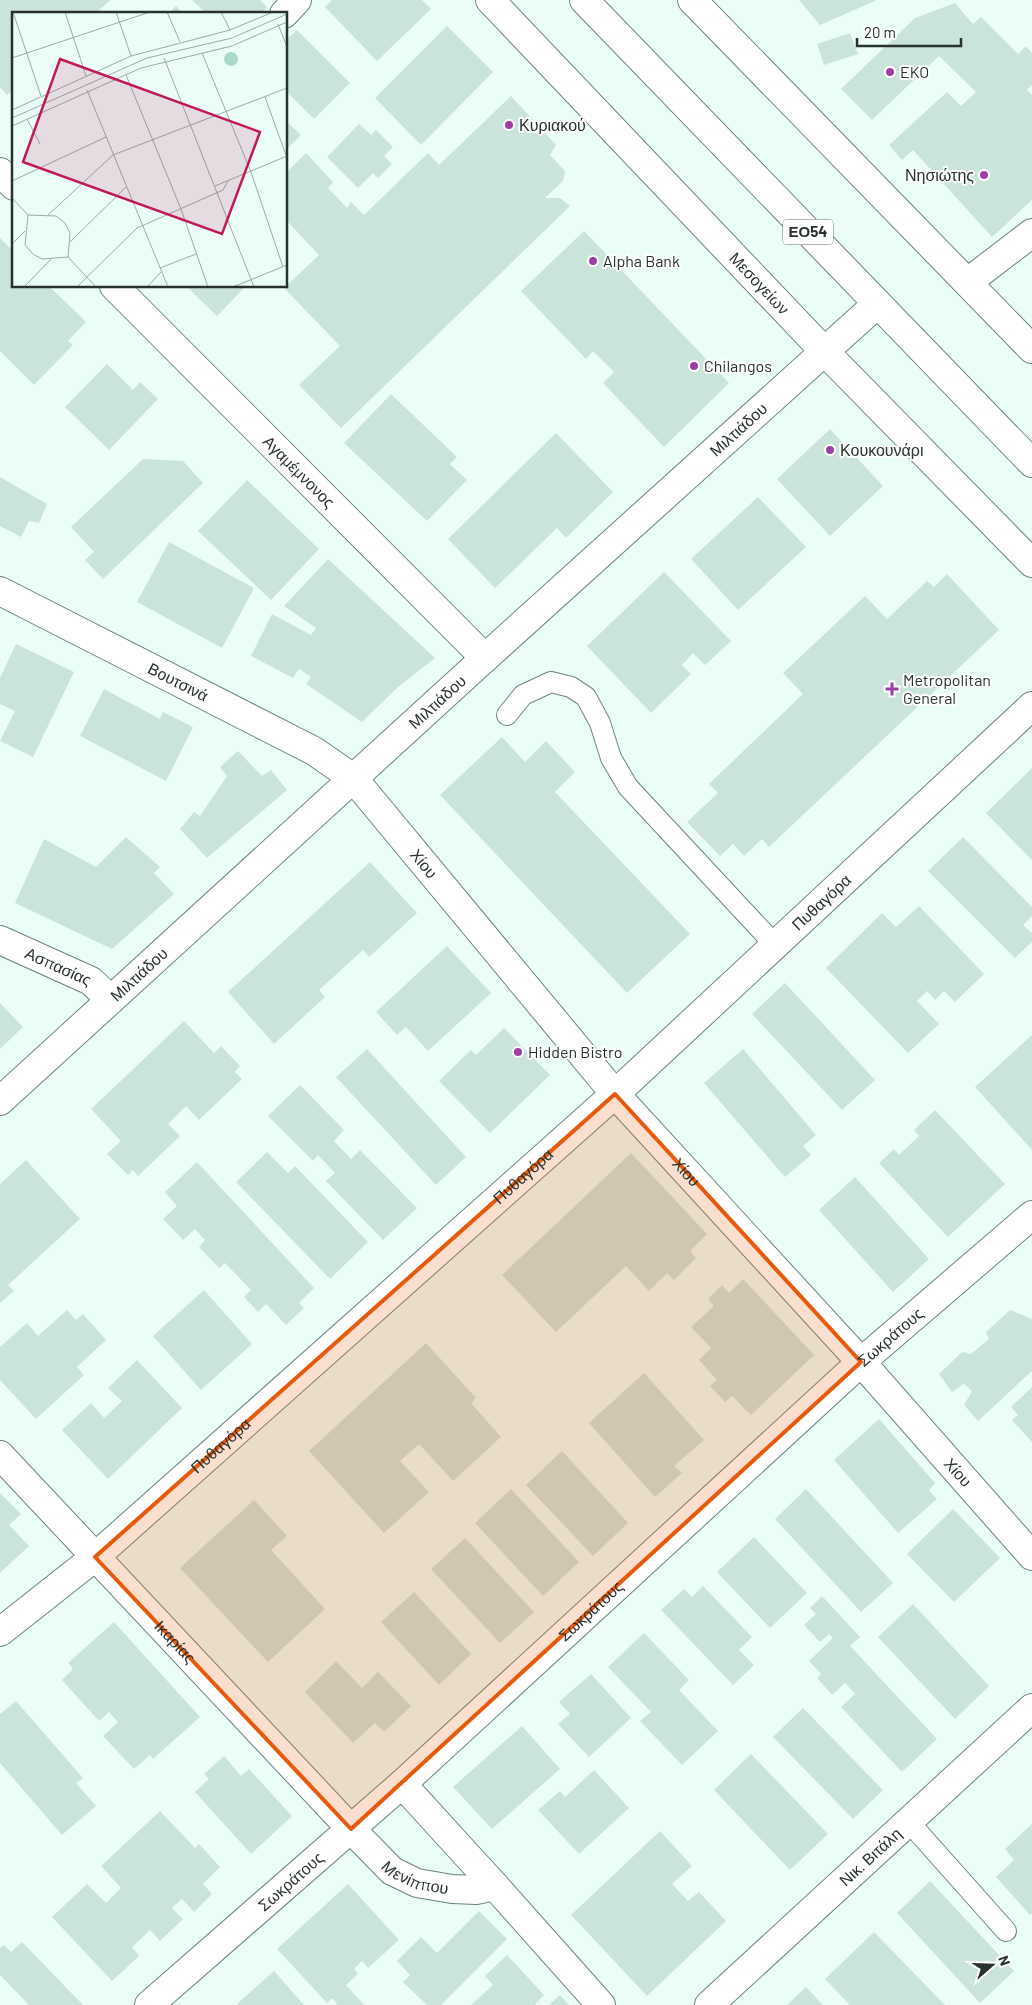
<svg xmlns="http://www.w3.org/2000/svg" width="1032" height="2005" viewBox="0 0 1032 2005" font-family="Barlow,sans-serif">
	<style>
		.building { fill: #cae3db }
		.lines { fill: none; stroke-linecap: round; stroke-linejoin: round }
		.lane-casing { stroke: #6c847c; stroke-width: 22 }
		.street-casing { stroke: #6c847c; stroke-width: 30 }
		.primary-casing { stroke: #6c847c; stroke-width: 30 }
		.lane { stroke: #fff; stroke-width: 20 }
		.street { stroke: #fff; stroke-width: 28 }
		.primary { stroke: #fff; stroke-width: 28 }
		.marked { fill: #e8590c; fill-opacity: 0.2; stroke: #e8590c; stroke-width: 4; stroke-linejoin: round }
		.poi-dot { fill: #9d3ea7; stroke: #fff; stroke-width: 2 }
		.labels { text-anchor: middle; stroke-width: 4; stroke-linejoin: round; paint-order: stroke }
		.shield { fill: #fff; stroke: #686f6d; stroke-width: 1 }
		.shield-label { font-size: 15px; font-weight: bold; fill: #27312e }
		.poi-label { font-size: 16px; fill: #27312e; stroke: #fff; text-anchor: start }
		.street-label { font-size: 16px; fill: #27312e; stroke: #fff }
		.inset-road { fill: none; stroke: #9caca7; stroke-width: 1 }
		.view { fill: #c2185b; fill-opacity: 0.15; stroke: #c2185b; stroke-width: 2.5 }
		.inset-edge { fill: none; stroke: #27312e; stroke-width: 2.5 }
	</style>
	<rect width="100%" height="100%" fill="#eafef7"/>
	<path class="building" d="M0,0H110L95,14H14V89L7,95L0,87Z
		M192,0H260L267,7L261,14H207Z
		M332,0H422L431,9L377,61L325,7Z
		M799,0H877L820,25Z
		M955,3L973,24L981,17L1018,54L1026,46L1032,53V85L1027,90L1032,95V200L992,237L913,150L902,160L889,145L947,92L961,106L976,92L939,56L872,120L841,89L915,18Z
		M176,6L184,14H168Z
		M447,26L493,72L421,145L375,98Z
		M297,30L350,83L314,119L286,91V40Z
		M850,33L858,54L824,65L817,44Z
		M511,96L556,145L550,155L565,171L563,181L545,198H560L570,206L341,428L299,385L340,346L284,288L319,255L286,220V173L306,153L333,182L328,188L347,208L351,202L364,215L428,153L439,165Z
		M286,121L301,135L286,150Z
		M359,124L371,135L376,130L393,147L384,156L392,164L378,178L373,173L358,188L327,157Z
		M584,231L729,383L664,447L603,383L614,372L593,351L586,359L521,291Z
		M0,238L14,252V286H49L86,322L68,341L73,345L34,385L0,351Z
		M186,286H246L217,316Z
		M107,364L133,390L140,382L158,399L109,450L65,407Z
		M391,394L457,457L450,464L467,480L427,521L344,443Z
		M830,429L883,486L830,536L777,479Z
		M556,433L613,492L566,538L557,528L495,588L448,539Z
		M143,459L183,461L203,483L103,579L85,560L94,552L71,527Z
		M0,477L47,504L39,523L29,521L21,537L0,526Z
		M247,480L319,549L271,600L198,531Z
		M758,497L806,547L738,610L691,559Z
		M169,542L254,588L222,648L137,602Z
		M328,559L435,658L398,687L362,722L306,684L311,677L299,669L293,678L251,656L272,614L311,635L316,628L284,606Z
		M664,572L731,641L705,665L693,653L682,665L691,674L651,713L587,646Z
		M947,574L999,630L769,847L762,839L744,856L733,844L720,856L687,822L718,793L709,784L803,694L783,673L865,596L887,619L927,581L934,587Z
		M16,644L74,672L33,757L0,741L15,711L0,704V678Z
		M104,689L160,719L163,712L193,727L166,781L80,736Z
		M502,737L525,762L546,741L575,772L555,792L690,934L627,993L440,795Z
		M238,751L262,776L271,770L287,790L207,858L180,829L194,812L200,816L227,776L220,767Z
		M1032,768V860L986,813Z
		M126,837L160,867L154,873L174,894L112,949L15,903L44,839L96,867Z
		M963,837L1032,907V916L1023,925L1032,933V942L1015,958L928,871Z
		M370,862L417,913L369,957L363,950L319,990L325,997L274,1044L228,992Z
		M919,906L984,974L955,1002L944,991L935,1000L927,991L917,1001L939,1024L908,1053L826,968L882,913L896,927Z
		M447,946L491,993L428,1051L406,1027L397,1035L376,1012Z
		M785,983L875,1080L842,1110L752,1014Z
		M0,1003L23,1027L0,1049Z
		M184,1021L214,1053L221,1046L240,1066L235,1072L242,1079L199,1120L186,1106L168,1124L180,1136L138,1176L133,1170L128,1175L107,1154L121,1141L91,1109Z
		M504,1028L550,1075L490,1133L439,1081L471,1050L476,1055Z
		M1032,1035V1150L975,1087Z
		M367,1049L466,1157L436,1185L336,1077Z
		M743,1049L816,1135L803,1146L811,1155L785,1177L704,1083Z
		M300,1085L344,1130L334,1141L351,1159L360,1150L417,1208L383,1240L326,1181L335,1173L318,1155L313,1161L268,1116Z
		M935,1110L1005,1184L948,1237L879,1163L894,1149L899,1155L919,1136L914,1130Z
		M267,1152L288,1173L295,1166L368,1242L330,1279L236,1182Z
		M631,1153L707,1234L690,1251L696,1258L674,1280L667,1273L649,1291L626,1266L556,1332L502,1275Z
		M26,1160L80,1219L8,1285L14,1291L0,1303V1184Z
		M197,1162L314,1288L299,1303L304,1308L286,1325L266,1304L258,1312L244,1297L251,1290L225,1263L219,1268L199,1247L205,1240L195,1229L183,1240L163,1219L177,1206L165,1192Z
		M855,1177L929,1259L893,1292L819,1210Z
		M743,1279L814,1355L751,1415L732,1396L725,1402L710,1386L717,1380L699,1360L711,1348L691,1327L714,1306L708,1299L722,1285L729,1293Z
		M204,1290L252,1344L201,1390L153,1336Z
		M67,1310L76,1320L83,1314L106,1340L77,1367L84,1375L36,1419L0,1380V1347L27,1323L38,1336Z
		M1010,1310L1032,1319V1371L978,1421L964,1405L972,1391L964,1384L952,1392L939,1374L962,1352L971,1354L989,1339L986,1332Z
		M426,1343L476,1398L471,1403L501,1437L453,1481L419,1444L400,1461L429,1492L384,1533L309,1451Z
		M137,1360L182,1408L108,1479L62,1430L91,1403L104,1418L122,1401L108,1388Z
		M644,1373L704,1440L674,1466L682,1473L655,1497L589,1423Z
		M1032,1387V1442L1012,1420L1018,1415L1011,1407Z
		M879,1419L935,1483L929,1490L937,1499L898,1533L834,1460Z
		M562,1451L628,1523L593,1556L526,1485Z
		M511,1489L579,1562L543,1596L475,1523Z
		M806,1489L893,1583L861,1612L775,1519Z
		M0,1493L21,1514L9,1525L29,1546L0,1573Z
		M254,1500L287,1536L271,1550L325,1609L268,1662L180,1568Z
		M953,1509L1000,1558L954,1602L907,1554Z
		M754,1537L807,1593L770,1628L717,1572Z
		M465,1538L534,1612L500,1643L431,1569Z
		M703,1586L752,1637L739,1650L754,1665L733,1685L661,1610L684,1589L692,1597Z
		M414,1592L471,1654L439,1685L381,1622Z
		M822,1596L860,1637L850,1646L937,1739L902,1772L841,1707L855,1694L845,1683L832,1695L817,1678L821,1674L809,1661L833,1638L829,1634L820,1642L804,1625L816,1614L810,1608Z
		M913,1604L989,1686L955,1719L878,1637Z
		M114,1622L200,1717L153,1759L150,1755L134,1769L103,1736L118,1722L109,1712L99,1721L62,1680L73,1669L68,1663Z
		M644,1633L689,1680L679,1690L718,1731L682,1765L640,1721L651,1712L608,1667Z
		M336,1661L362,1688L378,1672L411,1706L384,1732L375,1723L353,1743L305,1692Z
		M591,1674L631,1718L589,1757L558,1724L570,1714L559,1702Z
		M16,1701L83,1778L76,1783L96,1806L62,1835L0,1763V1714Z
		M803,1708L883,1790L853,1819L773,1737Z
		M522,1726L560,1769L492,1829L453,1787Z
		M751,1754L828,1834L790,1870L714,1790Z
		M224,1756L241,1776L249,1769L292,1816L251,1854L195,1792L209,1779L204,1774Z
		M594,1770L629,1808L579,1854L538,1810L560,1791L565,1797Z
		M160,1811L195,1848L199,1844L220,1867L203,1884L212,1894L194,1912L182,1899L172,1908L183,1919L160,1941L150,1930L132,1947L139,1956L112,1981L52,1917L87,1884L106,1903L121,1888L101,1866Z
		M1032,1824V1913L1030,1915L996,1877L1014,1860L1005,1849Z
		M660,1831L692,1866L672,1884L688,1901L699,1892L726,1921L647,1996L571,1915Z
		M930,1881L1014,1971L980,2003L897,1913Z
		M348,1884L399,1940L368,1968L362,1961L354,1969L358,1974L346,1985L364,2005H338L332,1998L327,2003L277,1949Z
		M479,1911L507,1939L441,2005H427L403,1982L410,1975L397,1961L421,1937L437,1953Z
		M874,1932L945,2005H850L825,1979Z
		M22,1942L83,2005H29L0,1975V1948L4,1945L11,1952Z
		M507,1955L544,1995L535,2004L536,2005H471L493,1985L485,1976Z
		M274,1971L304,2005H238L237,2004Z
		M806,1987L823,2005H787Z
		M560,1995L569,2005H549Z"/>
	<g class="lines">
		<defs>
			<path id="lane" d="M507,715L523,695L551,682L571,687L586,697L600,723L611,758L628,787L775,945
				M909,1822L1006,1931"/>
			<g id="street">
				<path id="s1" d="M490,0L825,352L1032,563"/>
				<path d="M284,14L297,0"/>
				<path d="M0,172L14,186"/>
				<path d="M968,282L1032,233"/>
				<path id="s2" d="M114,286L485,658"/>
				<path id="s3" d="M0,591L314,751L353,778L615,1094L861,1362L1032,1556"/>
				<path id="s4" d="M0,940L91,981L111,1000"/>
				<path id="s5" d="M0,1101L485,658L877,304"/>
				<path id="s6" d="M0,1455L351,1829L392,1871L417,1883L452,1889L476,1890L495,1886"/>
				<path id="s7" d="M0,1632L95,1557L615,1094L1032,706"/>
				<path d="M402,1784L495,1886L601,2005"/>
				<path id="s8" d="M149,2005L402,1784L861,1362L1032,1215"/>
				<path id="s9" d="M709,2005L1032,1708"/>
			</g>
			<path id="primary" d="M584,0L1032,463
				M692,0L1032,349"/>
		</defs>
		<use href="#lane" class="lane-casing"/>
		<use href="#street" class="street-casing"/>
		<use href="#primary" class="primary-casing"/>
		<use href="#lane" class="lane"/>
		<use href="#street" class="street"/>
		<use href="#primary" class="primary"/>
	</g>
	<path class="marked" d="M615,1094L861,1362L351,1829L95,1557Z"/>
	<g class="poi-dot">
		<circle cx="890" cy="72" r="5"/>
		<circle cx="509" cy="125" r="5"/>
		<circle cx="984" cy="175" r="5"/>
		<circle cx="593" cy="261" r="5"/>
		<circle cx="694" cy="366" r="5"/>
		<circle cx="830" cy="450" r="5"/>
		<path d="M889.5 681.5h5v5h5v5h-5v5h-5v-5h-5v-5h5z"/>
		<circle cx="518" cy="1052" r="5"/>
	</g>
	<g class="labels">
		<rect class="shield" x="783" y="219.5" width="50" height="25" rx="4"/>
		<g class="shield-label">
			<text x="808" y="237">ΕΟ54</text>
		</g>
		<g class="poi-label">
			<text x="900" y="78">EKO</text>
			<text x="519" y="131">Κυριακού</text>
			<text x="974" y="181" text-anchor="end">Νησιώτης</text>
			<text x="603" y="267">Alpha Bank</text>
			<text x="704" y="372">Chilangos</text>
			<text x="840" y="456">Κουκουνάρι</text>
			<text x="903" y="686">Metropolitan<tspan x="903" dy="18">General</tspan></text>
			<text x="528" y="1058">Hidden Bistro</text>
		</g>
		<g class="street-label">
			<text dy="6" stroke="none"><textPath href="#s1" startOffset="391">Μεσογείων</textPath></text>
			<text dy="6" stroke="none"><textPath href="#s5" startOffset="998">Μιλτιάδου</textPath></text>
			<text dy="6" stroke="none"><textPath href="#s2" startOffset="262">Αγαμέμνονος</textPath></text>
			<text dy="6" stroke="none"><textPath href="#s3" startOffset="200">Βουτσινά</textPath></text>
			<text dy="6" stroke="none"><textPath href="#s5" startOffset="592">Μιλτιάδου</textPath></text>
			<text dy="6" stroke="none"><textPath href="#s3" startOffset="511">Χίου</textPath></text>
			<text dy="6" stroke="none"><textPath href="#s7" startOffset="1099">Πυθαγόρα</textPath></text>
			<text dy="6" stroke="none"><textPath href="#s4" startOffset="64">Ασπασίας</textPath></text>
			<text dy="6" stroke="none"><textPath href="#s5" startOffset="188">Μιλτιάδου</textPath></text>
			<text dy="6" stroke="none"><textPath href="#s3" startOffset="916">Χίου</textPath></text>
			<text dy="6" stroke="none"><textPath href="#s7" startOffset="694">Πυθαγόρα</textPath></text>
			<text dy="6" stroke="none"><textPath href="#s8" startOffset="998">Σωκράτους</textPath></text>
			<text dy="6" stroke="none"><textPath href="#s7" startOffset="289">Πυθαγόρα</textPath></text>
			<text dy="6" stroke="none"><textPath href="#s3" startOffset="1321">Χίου</textPath></text>
			<text dy="6" stroke="none"><textPath href="#s8" startOffset="592">Σωκράτους</textPath></text>
			<text dy="6" stroke="none"><textPath href="#s6" startOffset="256">Ικαρίας</textPath></text>
			<text dy="6" stroke="none"><textPath href="#s9" startOffset="219">Νικ. Βιτάλη</textPath></text>
			<text dy="6" stroke="none"><textPath href="#s6" startOffset="596">Μενίππου</textPath></text>
			<text dy="6" stroke="none"><textPath href="#s8" startOffset="188">Σωκράτους</textPath></text>
		</g>
	</g>
	<g transform="translate(12 12)">
		<rect width="275" height="275" fill="#eafef7"/>
		<path d="M212 47a7 7 0 1 1 14 0a7 7 0 1 1-14 0Z" fill="#abd8ca"/>
		<path class="inset-road" d="M1,0L29,84M53,0L74,64M104,0L119,44M155,0L168,30M209,0L218,18M266,12L275,35M190,41L239,160L271,255M0,46L138,0M152,46L242,275M114,63L169,197L196,275M75,78L156,275M253,85L275,146M0,98L119,44L218,18L261,0M0,106L135,46L220,26L275,2M15,107L28,132M0,114L129,56L220,34L275,10M0,169L94,125M203,174L275,144M0,186L16,203L44,204L53,211L58,221L56,245M16,203L13,233L21,242L30,247L56,245M36,203L101,143L275,76M58,230L114,175M0,232L13,219M56,245L84,275M148,256L184,242M12,275L39,247M65,275L125,216L211,178L216,169M135,275L149,260M221,275L275,253"/>
		<path class="view" d="M48,47L248,120L210,222L11,150Z"/>
		<rect width="275" height="275" class="inset-edge"/>
	</g>
	<g transform="translate(992 1965) rotate(70)" stroke="#ffffff" stroke-width="4" paint-order="stroke">
	<path d="M0-4L9 19L0 12L-9 19Z" fill="#27312e"/>
	<text y="-8" font-size="14" font-weight="bold" text-anchor="middle" fill="#27312e">N</text>
	</g>
	<path d="M857 38v8h104v-8" fill="none" stroke="#27312e" stroke-width="2.5"/>
	<text x="864" y="38" font-size="15" fill="#27312e" stroke="#ffffff" stroke-width="4" paint-order="stroke">20 m</text>
</svg>
